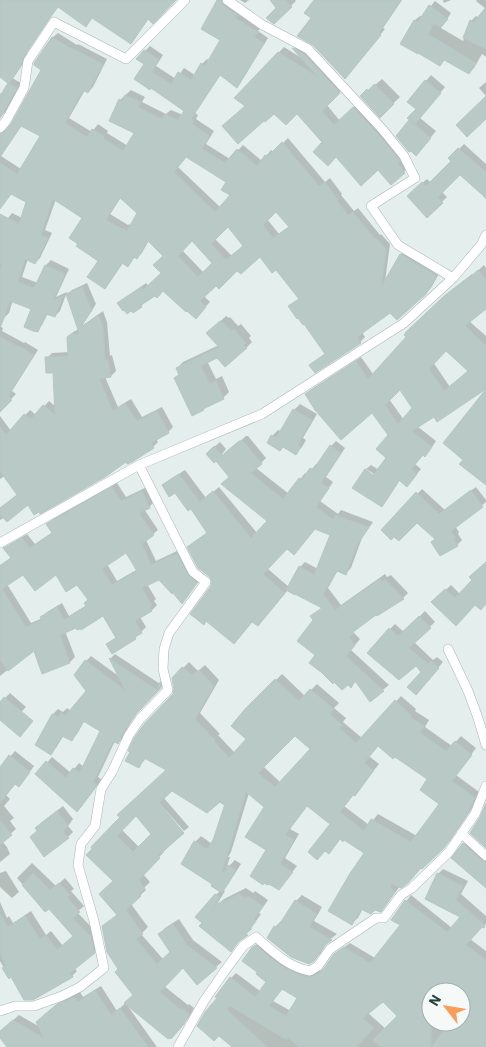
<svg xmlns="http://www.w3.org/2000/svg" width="486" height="1047" viewBox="0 0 486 1047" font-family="'IBM Plex Sans',sans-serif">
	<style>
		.shadow { fill: #0003; fill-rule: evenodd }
		.building { fill: #b9c9c5; stroke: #b6c8c4; fill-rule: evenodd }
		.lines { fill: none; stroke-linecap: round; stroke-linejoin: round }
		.street-casing { stroke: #a6b7b5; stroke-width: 10 }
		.street { stroke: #fff; stroke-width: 9 }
	</style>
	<rect width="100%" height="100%" fill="#e4eeec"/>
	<path class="shadow" d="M0,0H174L149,18L92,17L58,6L27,51L26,60L12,78L21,83L6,111L0,118V93L2,95L9,84L0,76Z
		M217,0H229L262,26L258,31L268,38L241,82L236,87L221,74L195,113L198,115L196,119L214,131L206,144L230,159L243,145L262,161L271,150L274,152L288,138L325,182L330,178L342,194L341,195L354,211L358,208L380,235L381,234L390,244L385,282L401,254L406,249L441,270L431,288L425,294L390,311L362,332L365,337L360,342L310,365L326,353L305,322L290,306L300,298L277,268L260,255L238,269L216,284L204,296L210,302L196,317L163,290L155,294L141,306L124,299L146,283L149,287L163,273L165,255L149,240L142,253L137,258L135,257L127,266L123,263L110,282L105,287L100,260L84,217L56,199L45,230L52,233L40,258L35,263L28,259L22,277L38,283L46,265L51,260L69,269L56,297L67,292L60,311L55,316L48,313L42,325L37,330L33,308L13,300L9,313L4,318L0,316V275L1,271L0,270V228L12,213L22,218L27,201L12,193L0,208V126L4,130L8,129L42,69L53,37L58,33L77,45L78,44L107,59L93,87L88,92L85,90L69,118L92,132L98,124L108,131L107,133L128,146L136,132L120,100L131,90L145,97L142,102L166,114L171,110L183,115L185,110L151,87L145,64V51L150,46L163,55L156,66L176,79L184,68L195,75L202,64L207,59L210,61L222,39ZM22,125L42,136L21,169L1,156ZM187,156L228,182L232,194L220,207L178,167ZM121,197L139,213L131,226L129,224L128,225L110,214ZM276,211L290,226L279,234L267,219ZM228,225L244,246L232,256L215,239ZM192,239L214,263L204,273L182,250Z
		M240,0H249L245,3Z
		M272,0H295L296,1L274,22L278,8Z
		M316,0H402L383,28L385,29L349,73L313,17Z
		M443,0H451L444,3Z
		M477,0H486V9L476,1Z
		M435,1L451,13L441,28L463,41L471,21L476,16L478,17L486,9V57L482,54L474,68L469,73L446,59L440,64L402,43L415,20L420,16L422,17Z
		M299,43L344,87L327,105L340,121L359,102L410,166L391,183L378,168L324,143L297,112H274L246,106L236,98L284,47L303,59L294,48Z
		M431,75L445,87L420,118L436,131L422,148L397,136L411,119L417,109L409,101Z
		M382,79L400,97L380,116L362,96L374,84L375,85Z
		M486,82V96L479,88Z
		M464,144L486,164V199L483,196L484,195L460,174L442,192L447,197L427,216L413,191L427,179L431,183L453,161L450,158Z
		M484,265L486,268V308L469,321L486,336V388L434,415L417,426L436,441L430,450L423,454L415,464L421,469L412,480H400L387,500L382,506L378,480L379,477L366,469L371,465L379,470L387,457L390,436L373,411L306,394L312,389L361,357L373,374L451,291L472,274L473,275ZM446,350L469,371L450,387L433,362ZM401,388L414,408L404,420L389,399Z
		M87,283L96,304L82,326L103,311L107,322L110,356L112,355L116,371L111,376L105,377L118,407L131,399L142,417L162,407L173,427L168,432L156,439L158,442L153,447L126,461L29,503L0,520V508L18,494L5,476L0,479V416L11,431L30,410L36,415L49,401L56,407L54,371L47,358L52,353L69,352L68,338L73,332L79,329L67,295L72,290Z
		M226,316L229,318L230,317L238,326L241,324L251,336L249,338L252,342L246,348L217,357L207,361L216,379L222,376L229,392L223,398L207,406L203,409L192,414L175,378L180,374L177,368L183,362L219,345L214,327Z
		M0,326L3,328L2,331L24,343L25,342L38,350L12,391L16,394L5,405L0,401Z
		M300,404L317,414L303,438L306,440L302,447L296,453L272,436L278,430L281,431L294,410Z
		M246,436H248L266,458L256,468L289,494L305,473L307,475L316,464L318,465L331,446L336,441L345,448L326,477L333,482L320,501L338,514L341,510L373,522L362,538L351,568L346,573L338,570L328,588L341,605L385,574L387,577L391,575L408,593L403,598L376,613L353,632L360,639L351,650L389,685L370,700L356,681L351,686L317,654L314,620L312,616L323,607L288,590L263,619L253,620L212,586L213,580L189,547L194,542L208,532L191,507L175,492L163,485L169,480L185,470L206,498L219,487L257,533L269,520L230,477L213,448L220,442L226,449L222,454L223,456ZM315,528L332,534L318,569L305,562L300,567L289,587L268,569L287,548L294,553Z
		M117,483L126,497L147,487L154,502L149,507L144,509L158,530L146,540L156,561L177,551L178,553L182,550L201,578L183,602L160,578L147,584L156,599L154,601L157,605L152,610L140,617L146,627L135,638L108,644L116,637L103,615L65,631L75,657L70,662L42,672L34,649L0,676V565L12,557L5,548L10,544L27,534L35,544L53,532L48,524L53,519ZM126,551L138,569L117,581L107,564ZM24,573H56L78,583L89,600L87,605L69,616L62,603L47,612L42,617L43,618L31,623L7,584Z
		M476,487L486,500V502L455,526L459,532L458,534L462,540L457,545L436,539L417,521L383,530L422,489L445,510Z
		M486,563V603L433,602L451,585L460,594L473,580Z
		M425,611L435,622L414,642L433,660L437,657L443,662L421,688L422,672L390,629L395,624L404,632Z
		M115,654L160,684V682L164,678L166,682L140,709L129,725L123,738L118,743L115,741L98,777L101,779L100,782L82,806L77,811L37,774L52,757L71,773L79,763L84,767L101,731L85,720L77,734L72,739L64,735L56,748L51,753L36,745L53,714L58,709L63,712L67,708L71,711L87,691L86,661L91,656L120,677L110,659Z
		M189,662L198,671L205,665L219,680L200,713L220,734L218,735L235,753L248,739L246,710L282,674L305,696L317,684L339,703L334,708L346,718L343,722L362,738L401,696L416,709L415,711L429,720L425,727L452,746L461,736L476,748L456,775L479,792L475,804L450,841L422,868L421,867L400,886L386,905L380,910L363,908L358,918L352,923L365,853L307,805L290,829L299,834L285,858L297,866L279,889L268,850L266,806L249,793L231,852L228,857H230L226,869L235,860L241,864L227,886L223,890L225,891L216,906L224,899L246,888L253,893L255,891L268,900L259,913L261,914L251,928L252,929L241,938L231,951L201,925L216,895L220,891L214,883L195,842L201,836L212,844L228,800H220L171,790L163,797L189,827L184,831L155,798L162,850L164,852L143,874L150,882L144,888L146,890L131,904L148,927L141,934L163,959L172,952L160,934L165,928L179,919L193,940L222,962L197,983L183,967L164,986L188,1005L189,1004L194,1008L189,1017L177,1032L127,1005L157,1047H9L0,1036V1032L19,1015L40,1027L42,1017L64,999L80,992L83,997L101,986L117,1011L134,995L120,969L103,927L118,914L114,881L87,855L168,770L146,758L139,767L174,695L175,689L173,679ZM295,734L312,749L281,783L263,766ZM379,745L429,779L441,804L417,836L378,814L369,825L344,806L354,793L360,788L379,764L369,756ZM136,815L152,834L139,847L122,830Z
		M10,693L26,707L13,721L0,719V701L1,702Z
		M15,751L34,766L24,780L16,783L6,795L10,799L4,806L14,818L10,821L16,829L2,841L7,847L10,854L0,862V769Z
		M63,806L73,819L68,826L73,832L68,837L38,831L36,828L42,822Z
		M469,839L486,855V887L464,844Z
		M32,863L56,886L65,878L74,889L71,891L84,906L77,912L95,931L99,947L74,968L77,971L72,976L12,975L9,977L0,961V902L7,918L9,916L13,923L31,911L46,935L51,931L63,946L74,936L49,907L45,910L17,878Z
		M443,869L468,881L461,894L486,916V924L483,926H482L470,939L486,951V1047H234L218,998L231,978L236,973L260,991L268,981L253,948L259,942L305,970L317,972L326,968L335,954L350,943L375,958L402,925L392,919L411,895L452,928L462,916L438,874ZM283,988L298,998L291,1011L273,1001ZM431,992H461V1022H431ZM383,1000L399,1016L386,1029L368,1013Z
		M6,871L19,892L12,898L0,887V873Z
		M302,895L322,907L314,921L337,934L328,941L320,954L313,960L275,927L281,921L283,922L296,901Z"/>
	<path class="building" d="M0,0H176L153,24L148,19L131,44L92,18L86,27L58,7L49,19L23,58L21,66L9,84L0,77Z
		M217,0L221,1L223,5L237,15L235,18L259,32L254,37L264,43L237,88L220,75L191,119L194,121L192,124L210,136L202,149L225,163L237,149L257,166L265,155L268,156L282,142L319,186L325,182L338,200L337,201L348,215L353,212L375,239L376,238L386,249L381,287L400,254L437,276L426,294L397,320L390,313L357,337L361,343L315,373L309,365L325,354L304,324L303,325L298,318L297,319L288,306L299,299L276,270L272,273L260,257L241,274L237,271L219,289L216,286L200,301L206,307L196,319L187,311L186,312L163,291L157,298L155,296L141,305L142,307L133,313L131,311L127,314L124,310L123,311L117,303L141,287L143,290L161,273L153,265L163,256L148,241L137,259L134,257L128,267L122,263L105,289L87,277L98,261L76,246L78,244L69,238L82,218L53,199L41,235L48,238L35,264L25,259L18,282L34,288L45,265L65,274L53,300L63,296L55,317L46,314L38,332L33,331L24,327L31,309L10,301L1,326H0V271L2,264L0,263V214L19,224L26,202L11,194L0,209V163L17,174L40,136L21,126L0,157V134L4,132L11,124L41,70L34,65V63L52,37L72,49V48L103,64L88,93L83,90L65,123L87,137L92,129L104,136L103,138L123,151L134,133L109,121L119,99L122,101L125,95L141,102L138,107L162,119L165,114L178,120L184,111L151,88L150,90L134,79L144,64L136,59L144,50L159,60L152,72L171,84L178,72L191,80L201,63L205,66L220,40L201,29ZM186,157L226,182L221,190L230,195L215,212L174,172ZM120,198L137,213L127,231L123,228L122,229L106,220ZM276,212L289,227L273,238L263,225ZM228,227L243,246L226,260L211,244ZM192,241L212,263L198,277L178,256Z
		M270,0H286L292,7L274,24L266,18L276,8Z
		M314,0H401L379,33L381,35L345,79L313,45L297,36L311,18L304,13Z
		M429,5L448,19L441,27L434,24L428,34L476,63L469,74L444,60L440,66L418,53V54L400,44L414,20L418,22Z
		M486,7V49L463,38L470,20L474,22Z
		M292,48L304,54L340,93L322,111L334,125L353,107L378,134L399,159L400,161L398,163L405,173L391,185L378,170L361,186L336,157L328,166L313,152L322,142L297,114L286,125L274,114L265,122L264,121L238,144L222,126L245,106L234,98L278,52L318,77Z
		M425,80L441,93L415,124L407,118L416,109L407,102Z
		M8,83L17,88L0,118V96Z
		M375,84L394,104L380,118L360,96L367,89L368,91Z
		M486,96V119L467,137L456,125Z
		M409,120L431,138L416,156L411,151L409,152L396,136Z
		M458,148L486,172V198L460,175L438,197L443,203L427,218L407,196L422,182L426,186L451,161L448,158Z
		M478,270L486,279V309L465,326L486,346V389L437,422L434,417L412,431L432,447L425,457L423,455L411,469L417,474L407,487L399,480L382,507L352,488L365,469L373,475L386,458L376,449L388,435L372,413L341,440L315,410L305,394L356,361L368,379L406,337L404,335L406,332L444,296L466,279L467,280ZM446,351L468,371L444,391L429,369ZM400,390L412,408L398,424L385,405Z
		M82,287L92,310L80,328L98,315L103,327L105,360H108L111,377L99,379L113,411L125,403L137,421L157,411L169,433L151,443L154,448L132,462L127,464L126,462L105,477L40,514L39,512L34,515L28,505L7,522L0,514V508L17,495L0,471V427L6,435L24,414L31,419L43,405L55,415L53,373H46L45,357L68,356L67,337L71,334L79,333L66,294Z
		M220,321L222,323L223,322L231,331L234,329L246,343L244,345L247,348L225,367L217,358L201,366L210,384L216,381L224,399L203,409L204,410L192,416L174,378L179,375L176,368L219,347L206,333Z
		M0,337L19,347V346L34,355L8,396L12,400L0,412Z
		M486,389V485L459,464L463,460L443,443Z
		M293,409L312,420L298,445L301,447L296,455L283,447L280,451L267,443L271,435L276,438Z
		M239,441H243L262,464L251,473L283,499L299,478L302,480L310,468L313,470L330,445L341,453L321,483L329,488L316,507L333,520L335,515L369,527L357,545L346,575L337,571L323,594L335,610L380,579L382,582L385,579L404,599L377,616L376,615L353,632L354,634L349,637L355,645L346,656L384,691L370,702L355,681L351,688L348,685L342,690L334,682L333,684L321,672L309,663L315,655L297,641L313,620L310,616L322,608L295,594V595L286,590L299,566L314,575L330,535L315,529L294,555L287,549L263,574L285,593L258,626L252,622L234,644L206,621L204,625L190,614L211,586L212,582L210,577L198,568L187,547L207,533L191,509L188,511L175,493L169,497L162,485L179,474L200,502L213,491L251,538L267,521L221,484L229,477L216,461L214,463L206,454L214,446L222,456L219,458Z
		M112,487L121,501L142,491L150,508L139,513L154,535L142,544L151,565L172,555V556L177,554L188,575L197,583L182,604L173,593L172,594L159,580L142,588L152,605L150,606L152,611L135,621L142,633L135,637L136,639L112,654L106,644L116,638L103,616L81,630L80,629L77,630L76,628L60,635L70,663L42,674L34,651L8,671L0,660V566L11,558L3,548L22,538L30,548L52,533L46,524ZM126,553L137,571L112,585L102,569ZM23,575L35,591L56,575L66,592L77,585L88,600L84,603L86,606L64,620L57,607L40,617L42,620L26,627L2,589Z
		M471,490L483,507L451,531L456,538L454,539L458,546L440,556L431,542L435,539L417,523L399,541L394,537L391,540L381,530L416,492L439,514Z
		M486,562V604L481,610L475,605L456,626L431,602L445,589L455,598L472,580L469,577Z
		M419,616L431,628L409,648L428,664L431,661L439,668L416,695L407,687L421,672L416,666L399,680L367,653L389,628L398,636Z
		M109,658L157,690L160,682L161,688L135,715L124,732L118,744L113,741L93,782L96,784L95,788L77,812L35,774L46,761L66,778L73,768L80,772L100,731L83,721L72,741L62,736L51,755L35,745L52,714L58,717L61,713L65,716L86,691L74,675L85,660L125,690Z
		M182,667L192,675L199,670L214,686L195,719L215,740L214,741L229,758L246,739L231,726L245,709L275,679L299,701L310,689L334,709L330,714L342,725L339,728L356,743L395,700L412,716L410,717L424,726L420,733L446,751L455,741L472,755L452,781L475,798L469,811L444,848L422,869L421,868L408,883L401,888L392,884L390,887L395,892L381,912L375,910L371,914L361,909L352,925L328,911L349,875L364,853L344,840L343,842L340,839L329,854L325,851L317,860L308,852L330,824L307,806L285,835L294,840L280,864L293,872L279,890L269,884L268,885L264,883L263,885L250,876L266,850L245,837L264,807L246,792L226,859L224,863H225L222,871L224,872L228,865L236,870L222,893L211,886L212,884L181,864L194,841L207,849L213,840L225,804L224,805L220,802L207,813L172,791L159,803L184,833L158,856L160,858L139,880L145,889L139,894L141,896L126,910L143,934L136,939L157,964L170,952L158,934L173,924L187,945L217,968L197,985L183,968L160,992L181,1010L182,1008L189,1014L184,1024L171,1039L170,1038L168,1039L124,1003L133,995L115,972L118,969L107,952L102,926L117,915L99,894L113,881L86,855L92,849L91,847L120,817L117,815L166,770L144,758L139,768L125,761L130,752L128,751L134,738L145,723L173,694L174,689L172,678ZM295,736L310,749L275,787L258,773ZM378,746L393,759L395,757L427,779L420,790L439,804L411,842L371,819L364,831L340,812L353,795L355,796L374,770L364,763ZM136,816L151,834L133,852L117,836Z
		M4,697L33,721L20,737L0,720V702Z
		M9,755L30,772L19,787L15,784L0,803V767Z
		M486,803V848L470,833L480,817Z
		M57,811L68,826L63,832L69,838L44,857L30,837L37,831L35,828Z
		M0,820L12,835L0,845Z
		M463,843L482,861L486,862V888L451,858Z
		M33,873L50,890L59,883L70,895L67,897L80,912L73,918L89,935L90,934L95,953L70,973L73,977L33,1000H24L11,977L9,979L2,968L6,966L0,953V914L8,927L25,916L40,939L46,935L57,950L73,936L49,909L45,912L22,885Z
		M437,873L463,886L456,900L485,925L484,928L482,927L466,945L486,960V1047H432L449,1022H461V992H431V1047H381L373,1040L397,1016L383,1002L363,1018L374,1028L356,1047H300L288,1038L287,1040L230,1006L227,1010L267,1047H232L219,1036L214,1041L197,1026L205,1012L217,998L215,997L230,977L255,997L266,982L256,974L257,972L242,961L252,947L256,945L270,958L285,968L300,975L311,977L322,971L334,954L344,947L370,963L400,925L391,920L405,900L447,932L460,917L425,899ZM282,989L297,998L286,1016L269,1006Z
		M215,894L220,897L211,913L217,904L239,894L246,898L248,896L263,906L254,919L256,921L246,934L248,935L238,942L231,952L199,926L202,923L195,917Z
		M295,900L317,914L309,927L332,940L325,945L314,961L309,964L291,957L267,938L274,926L277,928Z
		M95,990L111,1015L120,1008L148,1047H7L0,1038V1031L13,1020L44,1038L36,1022L57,1004L74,997L78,1002Z"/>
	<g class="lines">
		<defs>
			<path id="street" d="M227,0L261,24L308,49L383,130L404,156L415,178L371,206L398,245L453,278
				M0,128L6,121L24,88L28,61L54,22L126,59L185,0
				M0,543L139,465L262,414L404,323L453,278L481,245L486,235
				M448,649L468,691L478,718L486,745
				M461,833L486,856
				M0,1011L15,1006H34L62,996L80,987L104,968L94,921L78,865L81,844L95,826L101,789L112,772L129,735L140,719L168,690L163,669L164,649L169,633L206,582L193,572L139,465
				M178,1047L204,1001L224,972L243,946L256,937C272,951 288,967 310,971L318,966L330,949L376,918H384L401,895L412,888L449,852L475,814L486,786"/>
		</defs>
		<use href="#street" class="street-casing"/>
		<use href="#street" class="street"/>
	</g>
	<g transform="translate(446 1007) rotate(301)"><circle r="24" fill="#f5faf9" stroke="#a1b0af"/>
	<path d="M0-4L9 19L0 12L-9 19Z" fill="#f89e59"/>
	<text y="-8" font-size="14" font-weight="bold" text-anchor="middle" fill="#22413f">N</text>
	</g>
</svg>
